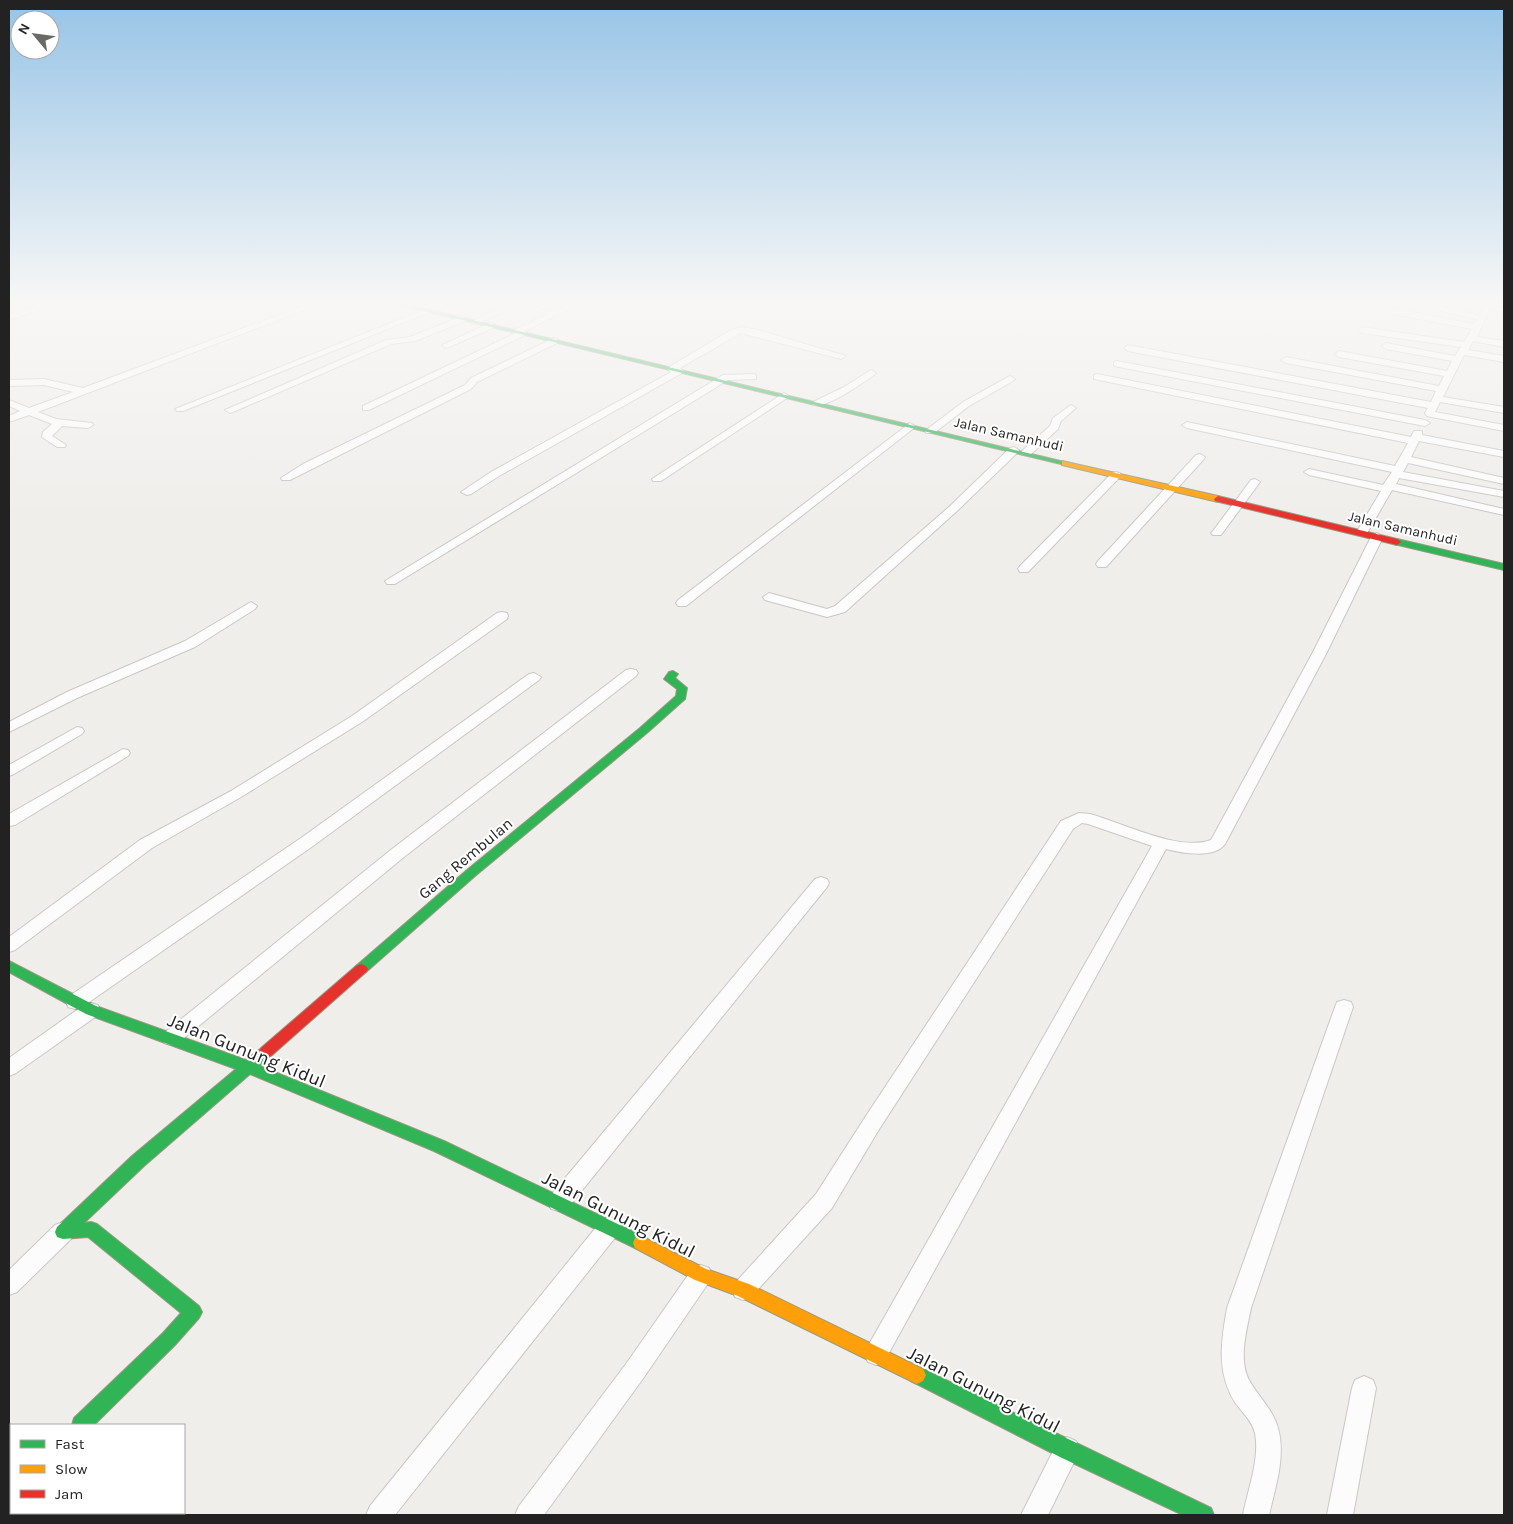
<svg xmlns="http://www.w3.org/2000/svg" width="1513" height="1524" viewBox="0 0 1513 1524" font-family="Karla,sans-serif">
	<style>
		.lines { fill: none; stroke-linecap: round; stroke-linejoin: round }
		.street-casing { stroke: #c9c8c7; stroke-width: 2 }
		.fast-casing { stroke: #999a82; stroke-width: 2 }
		.slow-casing { stroke: #999a82; stroke-width: 2 }
		.jam-casing { stroke: #999a82; stroke-width: 2 }
		.street { fill: #fdfcfc; fill-rule: evenodd }
		.fast { fill: #30b455; fill-rule: evenodd }
		.slow { fill: #ff9f0a; fill-rule: evenodd }
		.jam { fill: #e5322d; fill-rule: evenodd }
		.labels { text-anchor: middle; stroke-width: 4; stroke-linejoin: round; paint-order: stroke }
		.far-street-label { font-size: 14px; fill: #222; stroke: #fff }
		.street-label { font-size: 16px; fill: #222; stroke: #fff }
		.near-street-label { font-size: 19px; fill: #222; stroke: #fff }
	</style>
	<rect width="100%" height="100%" fill="#f0eeeb"/>
	<g class="lines">
		<defs>
			<path id="street" d="M9,302H18L9,305Z
				M50,302H62L9,320V315Z
				M314,302H325L38,412L56,419L92,423L93,425L88,428L62,426L52,436L66,445L65,447H57L42,437L43,432L52,424L29,415L9,422V416L20,411L9,406V400L29,408L73,392L44,385L9,386V380L44,379L83,388Z
				M507,302C523,301 542,312 553,311C564,310 570,301 583,302L525,331V335L369,410H363V406L514,334V330L548,314Z
				M1421,302L1478,315L1482,309L1453,304L1449,302H1467L1485,305L1487,302H1495L1493,306L1504,308V312L1489,310L1477,337L1504,341V347L1473,341L1468,350L1504,356V362L1464,355L1443,397L1504,407V413L1440,402L1435,412L1504,425V431L1427,416L1425,413L1428,408L1128,351L1124,348L1128,345L1431,402L1436,391L1286,363L1281,360L1286,357L1439,386L1444,376L1339,357L1335,354L1339,351L1447,371L1452,361L1386,349L1382,346L1386,343L1455,356L1461,347L1362,333L1358,330L1362,327L1464,342L1472,329L1392,314L1388,311L1392,308L1474,324L1476,319L1421,306Z
				M426,309L433,311L183,411H177L175,409Z
				M497,309L504,311L478,324L471,322Z
				M462,316L466,319L465,321L415,341L391,344L233,412L230,413L225,410L386,340L410,337Z
				M490,323L493,324V328L449,347L446,348L442,345Z
				M741,327L758,330L846,356L841,359L741,333L680,368L684,371L682,373L499,476L471,494L467,495L461,492L491,472L671,372L667,369L669,367L731,330Z
				M554,338L557,339V343L477,382L471,389L290,480H282L281,478L303,464L465,385L471,378Z
				M1117,361L1425,420L1430,423L1425,426L1114,366V362Z
				M871,370L876,373L874,375C861,384 828,408 813,405L811,403L844,387Z
				M753,374L756,375V379L728,380L395,584H387L385,581L723,375Z
				M1097,374L1411,437L1414,431H1422V435L1504,451V457L1419,441L1411,457L1504,478V484L1408,463L1403,472L1504,491V497L1399,478L1396,484L1504,509V515L1392,490L1366,535H1358L1356,533L1381,491L1309,475L1304,472L1309,469L1383,485L1392,472L1187,428L1182,425L1187,422L1395,466L1408,443L1094,379V375Z
				M1010,376L1015,379L1013,381L969,406L934,433H926L925,431L963,402Z
				M784,393L789,396L787,398L661,481H653L652,479Z
				M1071,405L1076,408L1061,421L1058,429L1030,455H1022L1021,453L1022,451L1050,426L1053,418Z
				M910,423L915,426L914,428L686,606H678L676,603L678,600Z
				M1014,447L1019,450L1018,452L957,511L845,612L827,617L765,600L763,597L769,593L827,609L835,606L949,507L1010,448Z
				M1200,454L1205,457L1204,459L1106,567H1098L1096,564L1098,561L1196,455Z
				M1116,472L1120,473L1121,475L1120,477L1028,572H1020L1018,569L1020,566L1112,473Z
				M1255,479L1260,482L1221,535H1213L1211,533L1213,531L1251,480Z
				M1377,533L1383,537L1326,654L1225,844C1215,859 1181,853 1166,849L884,1362L876,1365L868,1362L864,1354L868,1346L1152,846L1088,824L1082,823L1073,829L878,1131L832,1208L751,1297L743,1300L735,1297L732,1290L735,1283L816,1194L864,1119L1061,821L1079,813L1090,814C1123,823 1179,852 1211,840L1312,654L1371,537Z
				M251,602L257,606L255,609L195,647L77,698L9,732V722L67,692L185,641Z
				M502,612L507,613L508,616L507,619L362,722L241,797L152,848L15,950L9,952V937L140,840L231,791L352,716L497,613Z
				M631,669L636,670L638,673L636,676L404,857L178,1043L171,1045L164,1043L161,1038L164,1033L392,849L626,670Z
				M534,673L541,677L539,680L313,846L82,1007L75,1009L68,1007L66,1002L68,997L301,838L529,674Z
				M77,727L82,728L84,731L82,734L14,774L9,776V765Z
				M123,749L128,750L130,753L128,756L15,825L9,826V814Z
				M821,877L827,879L829,883L827,887L567,1209L559,1211L551,1209L548,1202L551,1195L815,879Z
				M1344,1000L1351,1002L1353,1007L1251,1308C1247,1329 1238,1359 1249,1380C1259,1398 1275,1411 1279,1432C1285,1459 1275,1489 1269,1515H1243C1248,1488 1260,1460 1255,1433C1252,1421 1243,1413 1236,1404C1216,1373 1221,1342 1227,1308L1335,1007L1337,1002Z
				M91,1003L98,1005L100,1010L98,1015L16,1073L9,1076V1058L84,1005Z
				M610,1217L618,1220L621,1227L618,1234L395,1515H366L370,1506L602,1220Z
				M63,1222L71,1225L74,1232L71,1239L17,1292L9,1295V1270L55,1225Z
				M701,1265L709,1268L712,1275L709,1282L642,1380L544,1515H515L519,1506L626,1364L693,1268Z
				M1364,1376L1373,1380L1376,1388L1353,1515H1327L1352,1388L1355,1380Z
				M1067,1437L1076,1441L1080,1450L1048,1515H1021L1058,1441Z
				M11,1476V1503L9,1504V1477Z"/>
			<path id="fast" d="M387,302H397L1069,463L1065,465Z
				M1397,539L1504,564V570L1394,544L1393,542Z
				M673,671L678,674L675,678L687,688L685,699L648,732L475,876L366,972L361,974L356,972L354,969L356,966L467,870L640,728L676,696L677,689L664,679L669,672Z
				M9,961L96,1006L246,1060C254,1054 261,1045 271,1048L273,1052L260,1066L444,1141L647,1238L649,1243L647,1248L641,1250L635,1248L434,1151L250,1074L144,1166L84,1223L91,1222L97,1224L199,1306L202,1312L199,1318L175,1345L94,1425H72L74,1418L163,1333L181,1313L88,1237L63,1239L57,1237L55,1232L57,1227L132,1156L236,1069L86,1014L9,972Z
				M917,1366L1211,1508L1214,1515H1183L1060,1457L911,1381L908,1375L911,1369Z"/>
			<path id="slow" d="M1062,461L1218,496L1222,499L1218,502L1062,465Z
				M641,1236L706,1269L749,1284L923,1369L926,1375L923,1381L917,1384L911,1381L738,1296L695,1280L635,1248L633,1243L635,1238Z"/>
			<path id="jam" d="M1218,496L1397,539L1401,542L1397,545L1215,501L1214,499Z
				M361,964L366,966L368,969L366,972L271,1056L266,1058L261,1056L259,1052L261,1048L356,966Z"/>
		</defs>
		<use href="#street" class="street-casing"/>
		<use href="#fast" class="fast-casing"/>
		<use href="#slow" class="slow-casing"/>
		<use href="#jam" class="jam-casing"/>
		<use href="#street" class="street"/>
		<use href="#fast" class="fast"/>
		<use href="#slow" class="slow"/>
		<use href="#jam" class="jam"/>
	</g>
	<linearGradient id="sky" x2="0" y2="1"><stop stop-color="#97c4e6"/><stop offset="0.59" stop-color="#f8f7f6"/><stop offset="1" stop-color="#f8f7f6" stop-opacity="0"/></linearGradient>
	<rect width="1513" height="515" fill="url(#sky)"/>
	<g class="labels">
		<g class="far-street-label">
			<text transform="translate(1009 434) rotate(13)" y="5">Jalan Samanhudi</text>
			<text transform="translate(1403 528) rotate(13)" y="5">Jalan Samanhudi</text>
		</g>
		<g class="street-label">
			<text transform="translate(465 858) rotate(-40)" y="6">Gang Rembulan</text>
		</g>
		<g class="near-street-label">
			<text transform="translate(247 1050) rotate(22)" y="7">Jalan Gunung Kidul</text>
			<text transform="translate(619 1214) rotate(27)" y="7">Jalan Gunung Kidul</text>
			<text transform="translate(984 1389) rotate(27)" y="7">Jalan Gunung Kidul</text>
		</g>
	</g>
	<rect width="1513" height="1524" fill="none" stroke="#222222" stroke-width="20"/>
	<rect x="10" y="1424" width="175" height="90" fill="#ffffff" stroke="#a7a7a7"/>
	<rect x="20" y="1440" width="25" height="8" fill="#30b455" stroke="#a7a7a7"/>
	<text x="55" y="1449" font-size="15" fill="#222222">Fast</text>
	<rect x="20" y="1465" width="25" height="8" fill="#ff9f0a" stroke="#a7a7a7"/>
	<text x="55" y="1474" font-size="15" fill="#222222">Slow</text>
	<rect x="20" y="1490" width="25" height="8" fill="#e5322d" stroke="#a7a7a7"/>
	<text x="55" y="1499" font-size="15" fill="#222222">Jam</text>
	<g transform="translate(35 35) rotate(299)"><circle r="24" fill="#ffffff" stroke="#a7a7a7"/>
	<path d="M0-4L9 19L0 12L-9 19Z" fill="#6a6968"/>
	<text y="-8" font-size="14" font-weight="bold" text-anchor="middle" fill="#222222">N</text>
	</g>
</svg>
